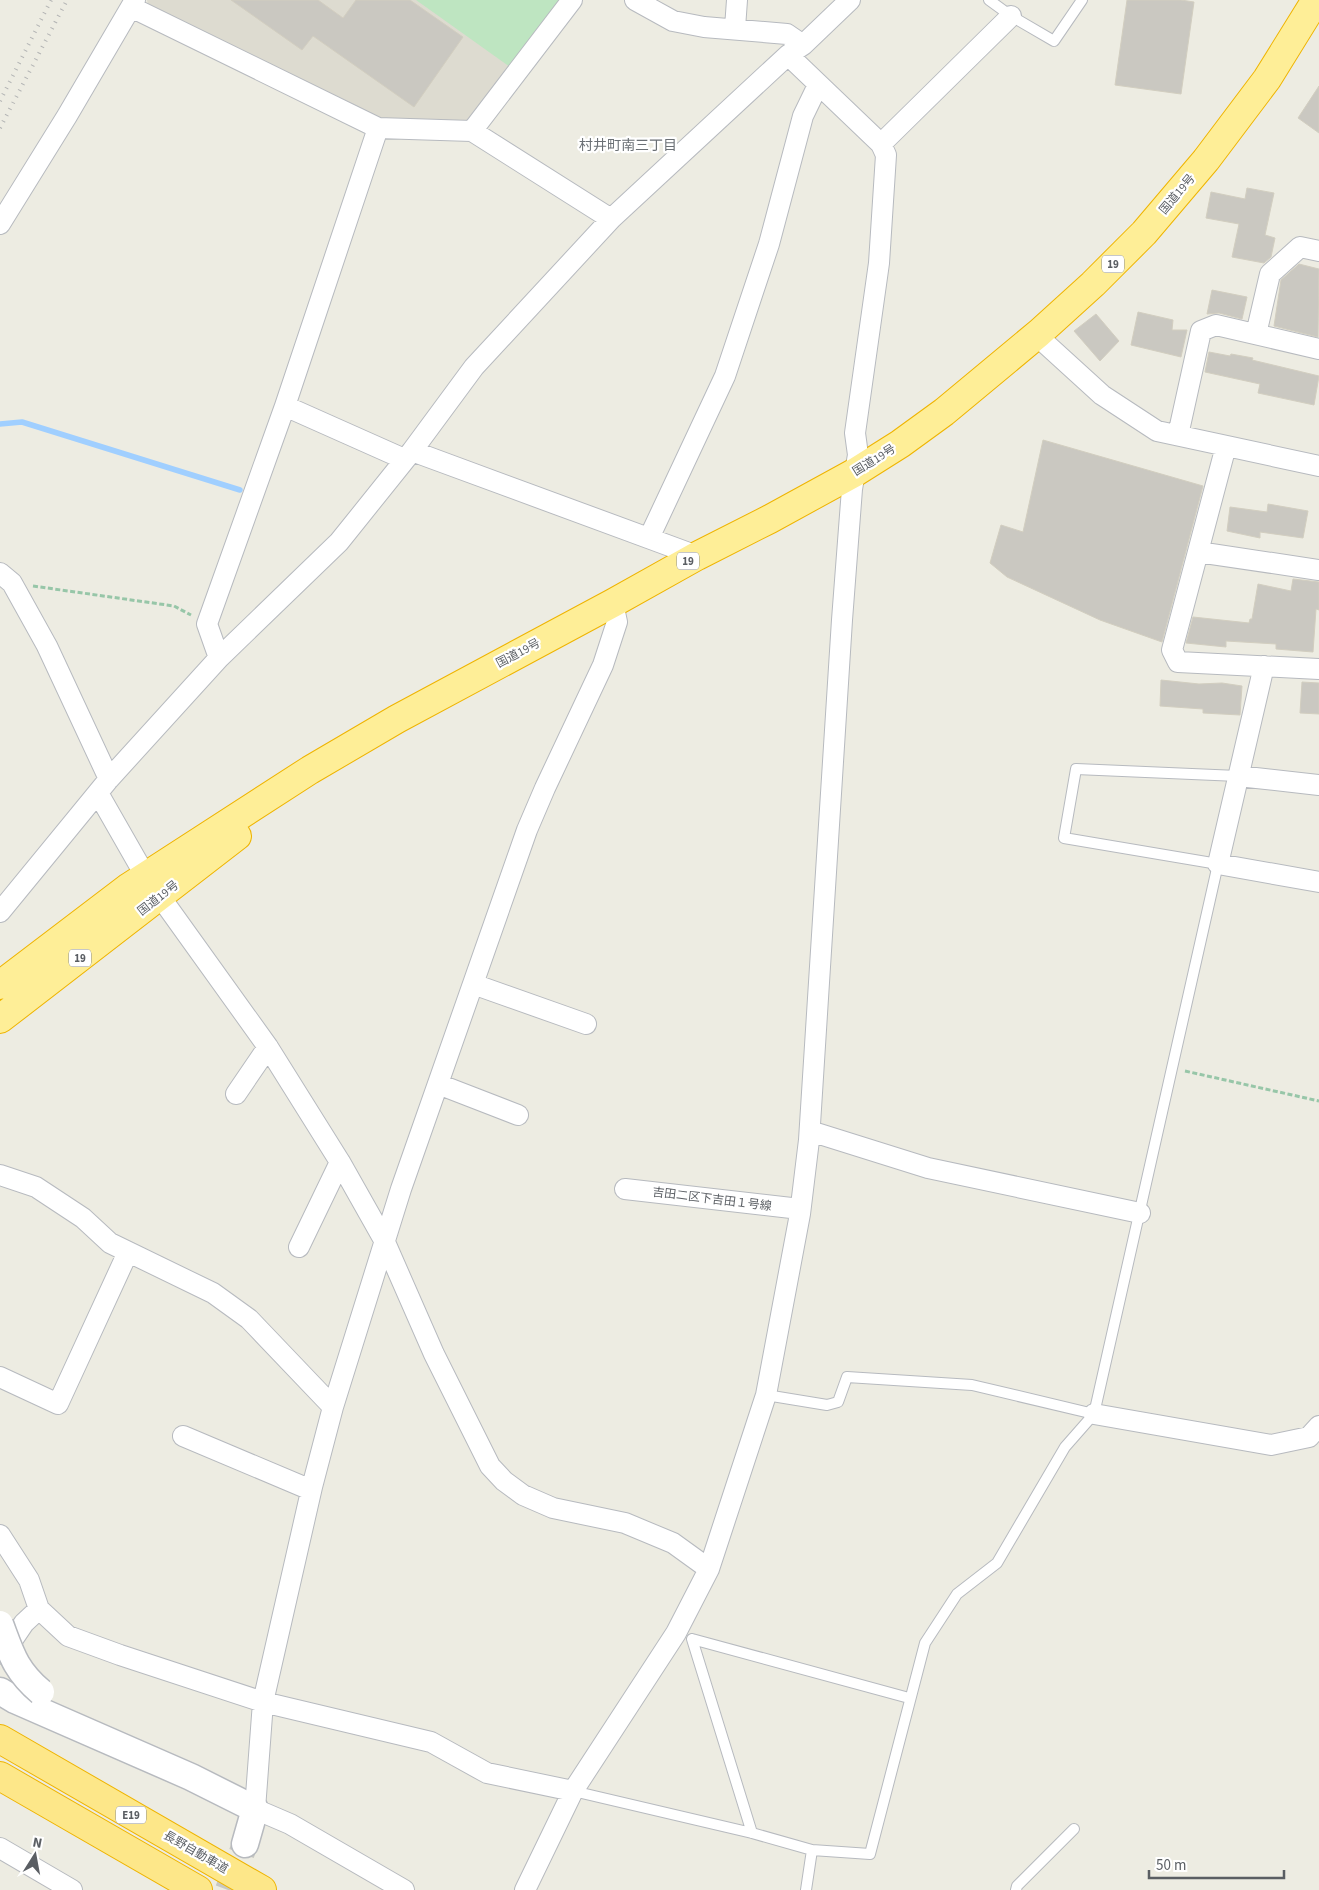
<svg xmlns="http://www.w3.org/2000/svg" width="1319" height="1890" viewBox="0 0 1319 1890" font-family="'Source Sans 3','Noto Sans JP',sans-serif">
	<style>
		.education { fill: #dddbd0 }
		.green { fill: #bee5c1 }
		.lines { fill: none; stroke-linecap: round; stroke-linejoin: round }
		.stream { stroke: #a0cfff; stroke-width: 5.5 }
		.building { fill: #cac8c1; stroke: #d2cec0 }
		.tertiary-tunnel { stroke: #c8c8c2; stroke-width: 26; stroke-dasharray: 26 13; stroke-linecap: butt }
		.service-casing { stroke: #b7babf; stroke-width: 12 }
		.minor-casing { stroke: #b7babf; stroke-width: 22 }
		.tertiary-casing { stroke: #b7babf; stroke-width: 29 }
		.trunk-casing { stroke: #efb400; stroke-width: 30 }
		.motorway-casing { stroke: #efb400; stroke-width: 30 }
		.path { stroke: #97c6a8; stroke-width: 3; stroke-dasharray: 5 2.5; stroke-linecap: butt }
		.service { stroke: #fff; stroke-width: 10 }
		.minor { stroke: #fff; stroke-width: 20 }
		.tertiary { stroke: #fff; stroke-width: 26 }
		.trunk { stroke: #feee97; stroke-width: 28 }
		.motorway { stroke: #fde789; stroke-width: 28 }
		.rail { stroke: #b3b4b4; stroke-width: 4; stroke-dasharray: 1 6; stroke-linecap: butt }
		.tertiary-bridge-casing { stroke: #b7babf; stroke-width: 29; stroke-linecap: butt }
		.tertiary-bridge { stroke: #fff; stroke-width: 26 }
		.labels { text-anchor: middle; stroke-width: 4.5; stroke-linejoin: round; paint-order: stroke }
		.shield { fill: #fff; stroke: #8c8e92; stroke-width: 1 }
		.shield-label { font-size: 11px; font-weight: bold; fill: #5a5e63 }
		.street-label { font-size: 12px; fill: #5a5e63; stroke: #fff }
		.neighbourhood-label { font-size: 14px; fill: #6b7075; stroke: #fff }
	</style>
	<rect width="100%" height="100%" fill="#edece2"/>
	<path class="education" d="M147,0H565L468,127L394,128L149,11Z"/>
	<path class="green" d="M416,0H559L510,67Z"/>
	<g class="lines">
		<path class="stream" d="M0,424L22,422L240,490"/>
	</g>
	<path class="building" d="M231,0H318L343,18L356,0H410L463,37L414,107L313,36L302,50Z
		M1127,0H1181L1194,2L1181,94L1115,85Z
		M1319,86V133L1298,118Z
		M1247,188L1274,193L1265,235L1275,238L1271,257L1264,263L1232,257L1239,224L1206,218L1211,192L1245,199Z
		M1299,264L1319,269L1318,337L1274,326L1281,280Z
		M1212,290L1247,297L1242,319L1219,313L1207,314Z
		M1138,312L1173,320L1172,330H1187L1181,357L1131,345Z
		M1096,314L1119,341L1100,361L1074,331Z
		M1209,352L1230,356L1231,354L1253,358L1252,360L1319,376L1314,405L1258,393L1260,384L1205,372Z
		M1043,440L1203,486L1162,642L1100,620L1007,577L990,563L1001,525L1023,532Z
		M1268,504L1308,511L1303,538L1260,532V538L1227,531L1230,507L1267,512Z
		M1293,579L1319,582V610L1316,609L1313,652L1276,649V644L1226,641V647L1186,643L1193,617L1249,623L1250,619H1252L1258,584L1291,591Z
		M1161,680L1199,684L1222,683L1242,686L1240,715L1203,713V709L1160,706Z
		M1302,682L1319,683V714L1300,713Z"/>
	<g class="lines">
		<path class="tertiary-tunnel" d="M228,1890L245,1844"/>
		<defs>
			<path id="service" d="M989,0L1011,16L1054,41L1082,0
				M766,1395L827,1405L838,1402L847,1377L972,1385L1094,1414
				M692,1639L909,1698
				M692,1639L752,1833
				M573,1791L752,1833L812,1850L870,1854L925,1643L957,1594L997,1563L1065,1447L1094,1414L1218,864L1064,838L1076,769L1238,776
				M806,1890L812,1850
				M1016,1890L1017,1886L1074,1829"/>
			<path id="minor" d="M635,0L673,21L704,27L787,34L803,45
				M131,7L378,128L472,131L572,0
				M735,28L737,0
				M472,131L611,219
				M881,144L1011,16
				M0,224L67,116L135,0
				M1039,333L1046,344L1102,395L1157,431L1319,466
				M1256,334L1270,274L1300,247L1319,251
				M285,406L404,459
				M1178,435L1201,331L1216,325L1319,349
				M1226,446L1172,650L1178,662L1319,669
				M412,451L697,556
				M649,538L725,376L769,244L803,116L818,85
				M1198,552L1319,570
				M0,573L12,583L47,646L109,779
				M219,658L207,624L285,406L378,128
				M1264,666L1218,864L1319,882
				M1238,776L1319,785
				M98,793L146,877L268,1047L340,1162L384,1240L434,1354L490,1466L504,1481L523,1495L553,1508L625,1523L673,1543L709,1569
				M0,912L109,779L219,658L339,542L412,451L474,367L611,219L788,55L803,45L850,0
				M473,984L586,1024
				M438,1084L518,1115
				M236,1094L268,1047
				M810,1131L928,1168L1140,1213
				M0,1175L36,1187L83,1218L110,1243L213,1293L249,1319L333,1407
				M625,1189L800,1209
				M299,1247L340,1162
				M0,1377L58,1404L128,1252
				M1094,1414L1271,1445L1309,1437L1319,1426
				M183,1436L311,1490
				M0,1535L29,1580L39,1609L68,1636L120,1655L263,1702L431,1742L487,1773L573,1791
				M3,1654L24,1623L39,1609
				M0,1848L72,1890
				M404,1890L290,1824L255,1809L263,1702L312,1487L333,1407L401,1189L527,830L545,788L603,665L617,622L613,603
				M525,1890L573,1791L676,1633L709,1569L766,1395L800,1214L809,1140L842,620L852,489L858,455L855,433L879,263L886,155L881,144L788,55"/>
			<path id="tertiary" d="M0,1691L15,1700L191,1777L255,1809L245,1844"/>
			<path id="trunk" d="M0,985L129,887L310,770L397,719L613,603L697,556L770,519L854,473L900,444L944,412L1039,333L1093,284L1144,233L1206,160L1267,79L1316,0
				M0,1019L237,836"/>
			<path id="motorway" d="M0,1739L262,1890
				M0,1776L198,1890"/>
		</defs>
		<use href="#service" class="service-casing"/>
		<use href="#minor" class="minor-casing"/>
		<use href="#tertiary" class="tertiary-casing"/>
		<use href="#trunk" class="trunk-casing"/>
		<use href="#motorway" class="motorway-casing"/>
		<path class="path" d="M33,586L174,606L191,615
			M1185,1071L1319,1101"/>
		<use href="#service" class="service"/>
		<use href="#minor" class="minor"/>
		<use href="#tertiary" class="tertiary"/>
		<use href="#trunk" class="trunk"/>
		<use href="#motorway" class="motorway"/>
		<path class="rail" d="M0,101L51,0
			M0,128L67,0"/>
		<defs>
			<path id="tertiary-bridge" d="M0,1624C11,1653 15,1670 41,1692"/>
		</defs>
		<use href="#tertiary-bridge" class="tertiary-bridge-casing"/>
		<use href="#tertiary-bridge" class="tertiary-bridge"/>
	</g>
	<g class="labels">
		<g class="shield">
			<rect x="1102" y="255.5" width="22" height="17" rx="4"/>
			<rect x="677" y="552.5" width="22" height="17" rx="4"/>
			<rect x="69" y="949.5" width="22" height="17" rx="4"/>
			<rect x="116" y="1806.5" width="30" height="17" rx="4"/>
		</g>
		<g class="shield-label">
			<text x="1113" y="268">19</text>
			<text x="688" y="565">19</text>
			<text x="80" y="962">19</text>
			<text x="131" y="1819">E19</text>
		</g>
		<g class="street-label">
			<text transform="translate(1177 194) rotate(-50)" y="4">国道19号</text>
			<text transform="translate(874 460) rotate(-32)" y="4">国道19号</text>
			<text transform="translate(518 653) rotate(-28)" y="4">国道19号</text>
			<text transform="translate(158 898) rotate(-38)" y="4">国道19号</text>
			<text transform="translate(712 1199) rotate(7)" y="4">吉田二区下吉田１号線</text>
			<text transform="translate(196 1852) rotate(30)" y="4">長野自動車道</text>
		</g>
		<g class="neighbourhood-label">
			<text x="628" y="150">村井町南三丁目</text>
		</g>
	</g>
	<g transform="translate(35 1855) rotate(11)" stroke="#ffffff" stroke-width="4" paint-order="stroke">
	<path d="M0-4L9 19L0 12L-9 19Z" fill="#5a5e63"/>
	<text y="-8" font-size="14" font-weight="bold" text-anchor="middle" fill="#5a5e63">N</text>
	</g>
	<path d="M1149 1870v8h135v-8" fill="none" stroke="#5a5e63" stroke-width="2.5"/>
	<text x="1156" y="1870" font-size="15" fill="#5a5e63" stroke="#ffffff" stroke-width="4" paint-order="stroke">50 m</text>
</svg>
